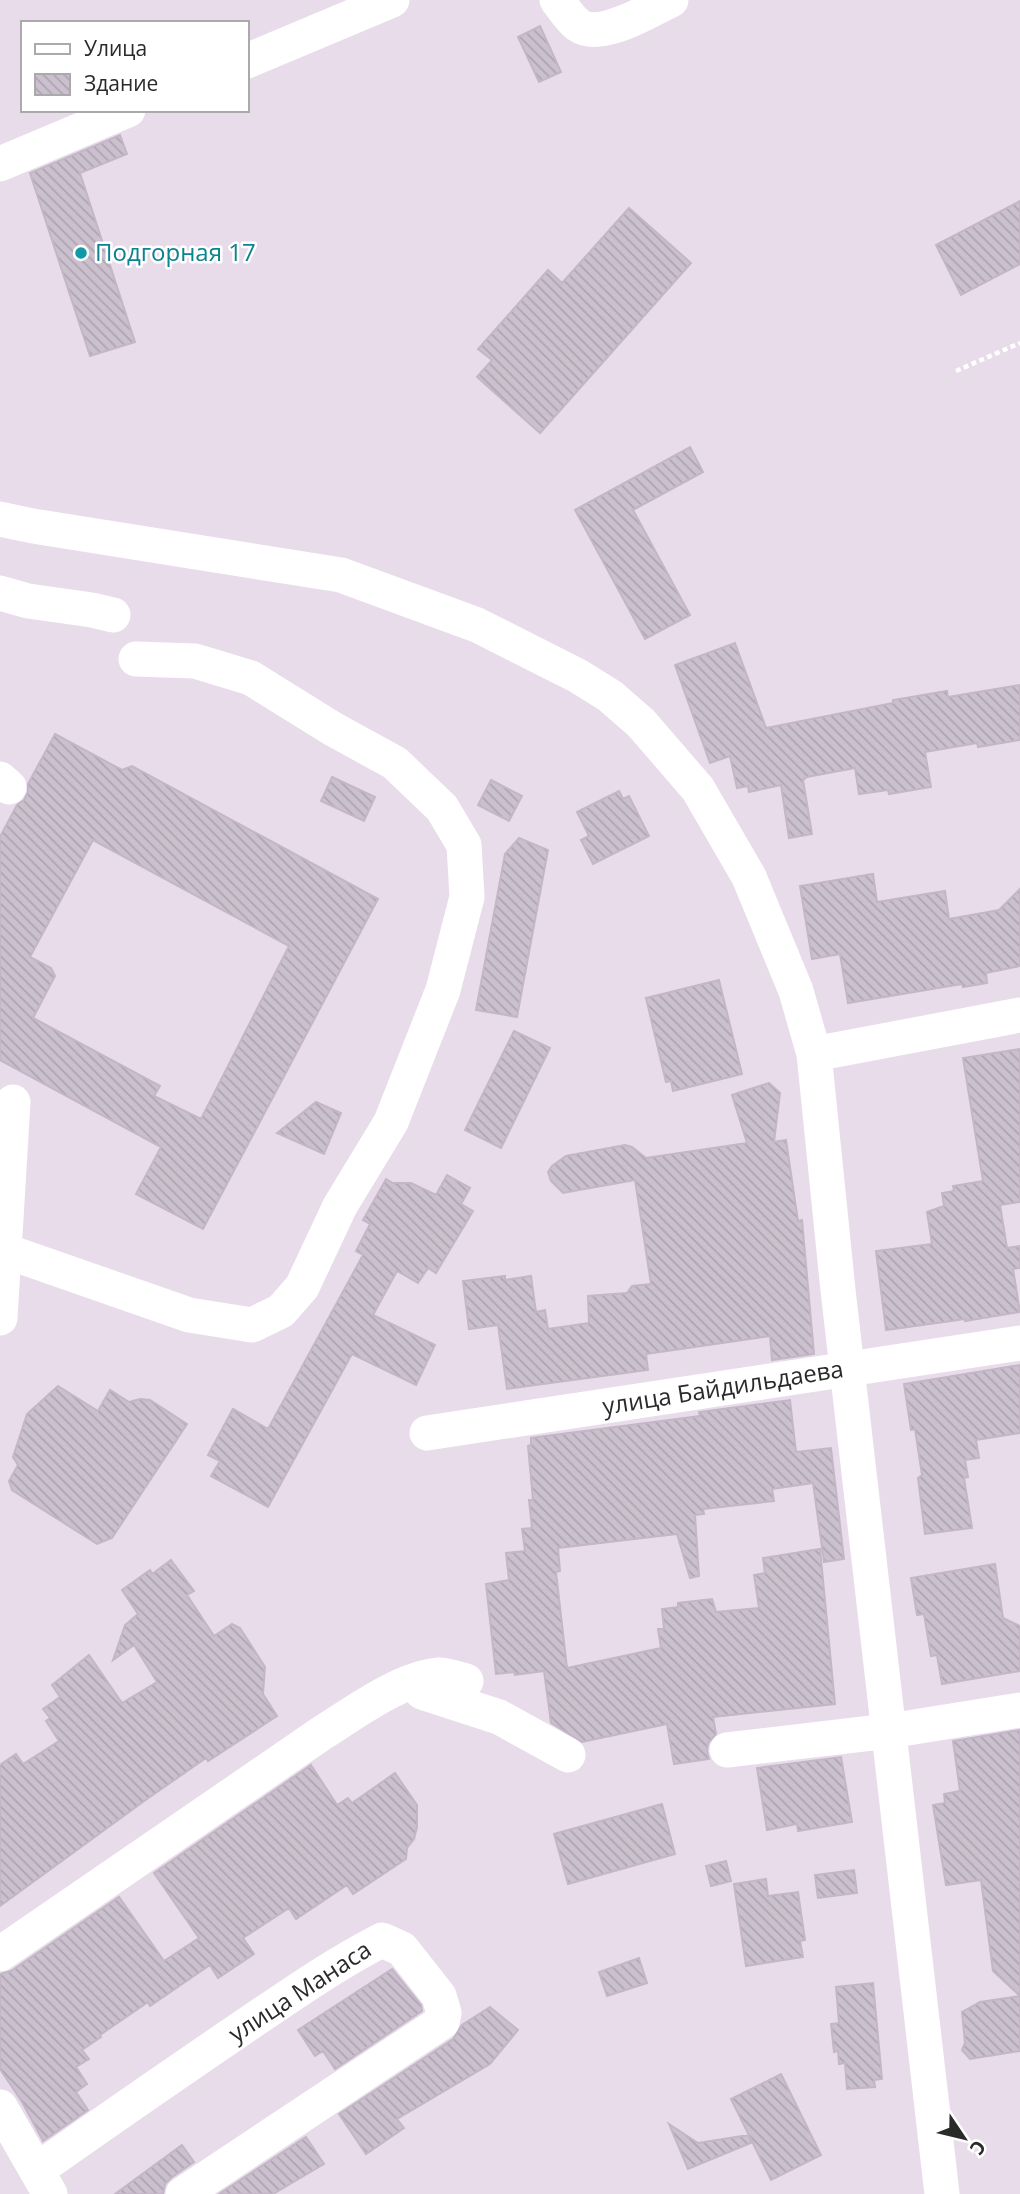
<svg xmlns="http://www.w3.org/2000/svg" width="1020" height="2194" viewBox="0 0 1020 2194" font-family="'Open Sans',sans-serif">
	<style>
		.building { fill: url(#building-back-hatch); stroke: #c4b6c7; stroke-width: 2; fill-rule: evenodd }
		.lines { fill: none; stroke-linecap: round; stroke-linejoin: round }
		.path { stroke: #fff; stroke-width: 4.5; stroke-dasharray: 5 3.5; stroke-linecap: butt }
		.minor { stroke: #fff; stroke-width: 35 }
		.culture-dot { fill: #0f9aa8; stroke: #fff; stroke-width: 2.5 }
		.labels { text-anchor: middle; stroke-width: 5; stroke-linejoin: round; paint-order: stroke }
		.culture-label { font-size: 24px; fill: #0d838f; stroke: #fff; text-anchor: start }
		.street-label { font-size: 24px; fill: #2a2a2a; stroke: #fff }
	</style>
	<defs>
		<pattern id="building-back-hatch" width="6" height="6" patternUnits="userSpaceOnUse" patternTransform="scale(1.75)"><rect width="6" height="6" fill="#cbc0ce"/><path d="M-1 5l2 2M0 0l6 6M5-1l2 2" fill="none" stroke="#aea5b1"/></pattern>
	</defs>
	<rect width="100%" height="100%" fill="#e8dceb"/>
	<path class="building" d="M540,26L561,72L539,82L518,37Z
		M120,135L127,154L80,173L135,342L90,356L30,173Z
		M1020,201V264L961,295L936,245Z
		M629,208L691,263L540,433L477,377L492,360L478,349L548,270L562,283Z
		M690,447L703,472L633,510L690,615L645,639L575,510Z
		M735,643L766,728L893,703V700L947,691L948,697L1020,685V740L978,747L977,743L925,752L931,787L889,794L888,790L859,794L855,768L807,777L803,780L812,834L789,838L781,785L749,792L748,786L737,788L730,756L710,763L675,665Z
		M55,734L122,770L132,766L378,899L203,1229L136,1194L161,1147L0,1060V837L17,805L24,800L28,792V784ZM93,840L289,946L201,1119L154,1096L160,1086L33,1018L55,976L51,968L30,957Z
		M332,777L375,797L364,821L321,801Z
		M491,780L522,796L509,821L478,805Z
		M619,791L623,799L629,796L649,836L593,864L581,840L589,836L577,812Z
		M519,838L548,850L517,1017L476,1010L505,854Z
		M873,874L877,902L945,891L949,919L999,910L1020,889V966L986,973L987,983L963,987L962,984L848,1003L840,954L812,959L800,886Z
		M719,980L742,1074L673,1091L671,1081L666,1082L646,998Z
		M514,1031L550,1048L501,1148L465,1130Z
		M1020,1049V1202L1000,1205L1007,1248L1020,1246V1268L1013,1269L1020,1312L965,1321V1319L886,1330L876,1251L932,1244L927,1212L944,1206L942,1193L954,1191L953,1186L983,1181L963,1058Z
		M769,1083L780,1093L774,1142L786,1140L798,1221L802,1220L814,1354L772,1360L770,1336L646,1354L648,1370L507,1389L498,1325L469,1329L463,1281L505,1276V1280L531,1276L536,1312L545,1310L548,1329L589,1323L588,1296L627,1293L632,1286L651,1284L635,1180L563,1193L551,1181L548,1172L552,1166L566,1156L625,1145L632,1147L646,1158L747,1143L732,1095Z
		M316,1102L341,1113L324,1154L277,1133Z
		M447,1175L470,1188L461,1204L473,1211L436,1273L428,1268L418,1283L397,1271L373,1315L435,1345L416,1385L352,1354L268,1507L211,1476L220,1461L208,1455L233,1409L268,1429L363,1255L356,1251L370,1224L363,1220L386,1179L393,1183H411L436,1195Z
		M1020,1365V1433L976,1440L979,1458L965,1460L968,1477L964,1478L972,1528L925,1534L918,1478L922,1475L915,1429L911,1430L904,1384Z
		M58,1386L98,1411L110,1390L129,1402L140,1399L150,1400L187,1424L112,1538L97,1544L12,1490L9,1481L18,1465L13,1457L27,1414Z
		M790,1400L796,1452L831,1448L844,1559L824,1562L813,1483L772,1489L774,1501L703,1509L704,1514L695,1515L699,1576L690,1578L677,1534L558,1548L560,1571L556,1572L567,1668L661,1648L658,1629H664L662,1609L678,1607V1603L712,1599L716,1612L759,1608L754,1575L765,1573L763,1558L820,1549L835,1704L713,1717L716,1734L708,1743L707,1752L709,1759L674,1764L667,1724L582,1742L551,1723L544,1671L515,1675L514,1672L496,1674L486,1584L509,1580L506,1553L525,1551L522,1529L532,1528L529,1500H533L528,1446L531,1445V1438L700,1416L699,1412Z
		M171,1560L194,1591L187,1595L214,1636L232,1624L240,1628L265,1667L263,1694L277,1716L208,1761L206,1758L147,1799L0,1906V1765L16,1754L23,1764L59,1741L46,1721L50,1718L43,1709L60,1697L52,1685L89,1655L122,1703L157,1682L134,1645L113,1660L125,1625L138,1614L122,1590L150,1570L152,1574Z
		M995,1564L1003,1618L1020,1626V1671L942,1684L937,1655L931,1656L924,1614L917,1615L911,1578Z
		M1020,1730V1996L993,1971L981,1880L946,1885L933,1805L945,1803L944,1794L960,1791L953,1741Z
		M841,1757L852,1822L798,1831L797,1824L767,1830L757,1768Z
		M311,1765L337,1805L348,1798L352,1803L395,1773L417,1805V1827L414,1839L407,1848L406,1859L353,1894L347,1885L296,1919L289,1908L243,1938L254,1954L218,1978L210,1965L150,2006L148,2002L100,2035L101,2037L82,2050L89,2059L76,2067L87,2084L76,2092L88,2110L43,2141L22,2102L0,2069V1974L11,1971L119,1897L164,1961L199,1938L154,1873Z
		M662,1804L675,1854L568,1884L554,1834Z
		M726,1861L731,1881L711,1886L706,1866Z
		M854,1870L857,1893L818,1898L815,1875Z
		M766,1879L768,1896L798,1892L805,1940L800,1941L803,1957L746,1966L734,1884Z
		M639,1958L647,1983L607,1996L599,1972Z
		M392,1969L421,2005L422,2011L335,2069L323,2051L315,2056L298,2030Z
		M873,1983L882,2079L874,2080L875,2087L847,2089L845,2063L839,2064L838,2051L834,2052L831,2024L839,2023L836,1987Z
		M1020,1996V2051L970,2059L962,2050L965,2043L962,2012L980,2002Z
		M490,2007L518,2030L490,2064L397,2119L404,2128L366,2154L339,2114L453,2039L462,2025Z
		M781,2074L821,2155L771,2180L731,2099Z
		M669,2124L698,2143L749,2135L751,2143L688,2169Z
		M306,2137L324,2164L273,2194H219Z
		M182,2145L194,2162L171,2178L165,2184L163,2194H115Z"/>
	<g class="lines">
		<path class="path" d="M956,371L1020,343"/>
		<path class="minor" d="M557,0C563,8 570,19 578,25C601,41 649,10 671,0
			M247,61L392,0
			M0,164L128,110
			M0,519L33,526L341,575L477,625L578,676L610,696L641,723L698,789L749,877L796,991L814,1054L838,1290L942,2194
			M0,593L28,601L92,610L113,615
			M0,779L9,787
			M814,1054L1020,1015
			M0,1249L189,1315L252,1325L281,1311L302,1287L340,1206L391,1122L443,990L467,897L464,845L442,808L395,763L333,729L251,678L195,661L136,659
			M0,1318L13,1102
			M427,1433L1020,1343
			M422,1692L499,1717L568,1755
			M727,1750L889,1731L1020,1710
			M0,1954L322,1733C354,1713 401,1678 439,1675C448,1675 458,1679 466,1681
			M0,2107L50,2194
			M37,2170C105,2122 173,2075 242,2028C288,1997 333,1965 382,1940L402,1949L439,1996L444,2013L442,2022L183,2194"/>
	</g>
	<circle class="culture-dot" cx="81" cy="253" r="7"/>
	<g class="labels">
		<g class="culture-label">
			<text x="95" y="261">Подгорная 17</text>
		</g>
		<g class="street-label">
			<text transform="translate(723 1388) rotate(-9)" y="8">улица Байдильдаева</text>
			<text transform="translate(300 1992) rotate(-33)" y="8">улица Манаса</text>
		</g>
	</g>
	<rect x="21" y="21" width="228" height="91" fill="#ffffff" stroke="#aaaaaa" stroke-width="2"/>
	<rect x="35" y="44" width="35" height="10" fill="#ffffff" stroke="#aaaaaa" stroke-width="2"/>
	<text x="84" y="56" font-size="21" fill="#2a2a2a">Улица</text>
	<rect x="35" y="74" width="35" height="21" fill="url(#building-back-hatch)" stroke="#aaaaaa" stroke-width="2"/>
	<text x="84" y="91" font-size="21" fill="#2a2a2a">Здание</text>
	<g transform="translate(964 2138) rotate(125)" stroke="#ffffff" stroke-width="5" paint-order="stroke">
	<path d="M0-5L12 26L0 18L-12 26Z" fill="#2a2a2a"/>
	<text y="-10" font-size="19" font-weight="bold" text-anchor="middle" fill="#2a2a2a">С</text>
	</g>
</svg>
